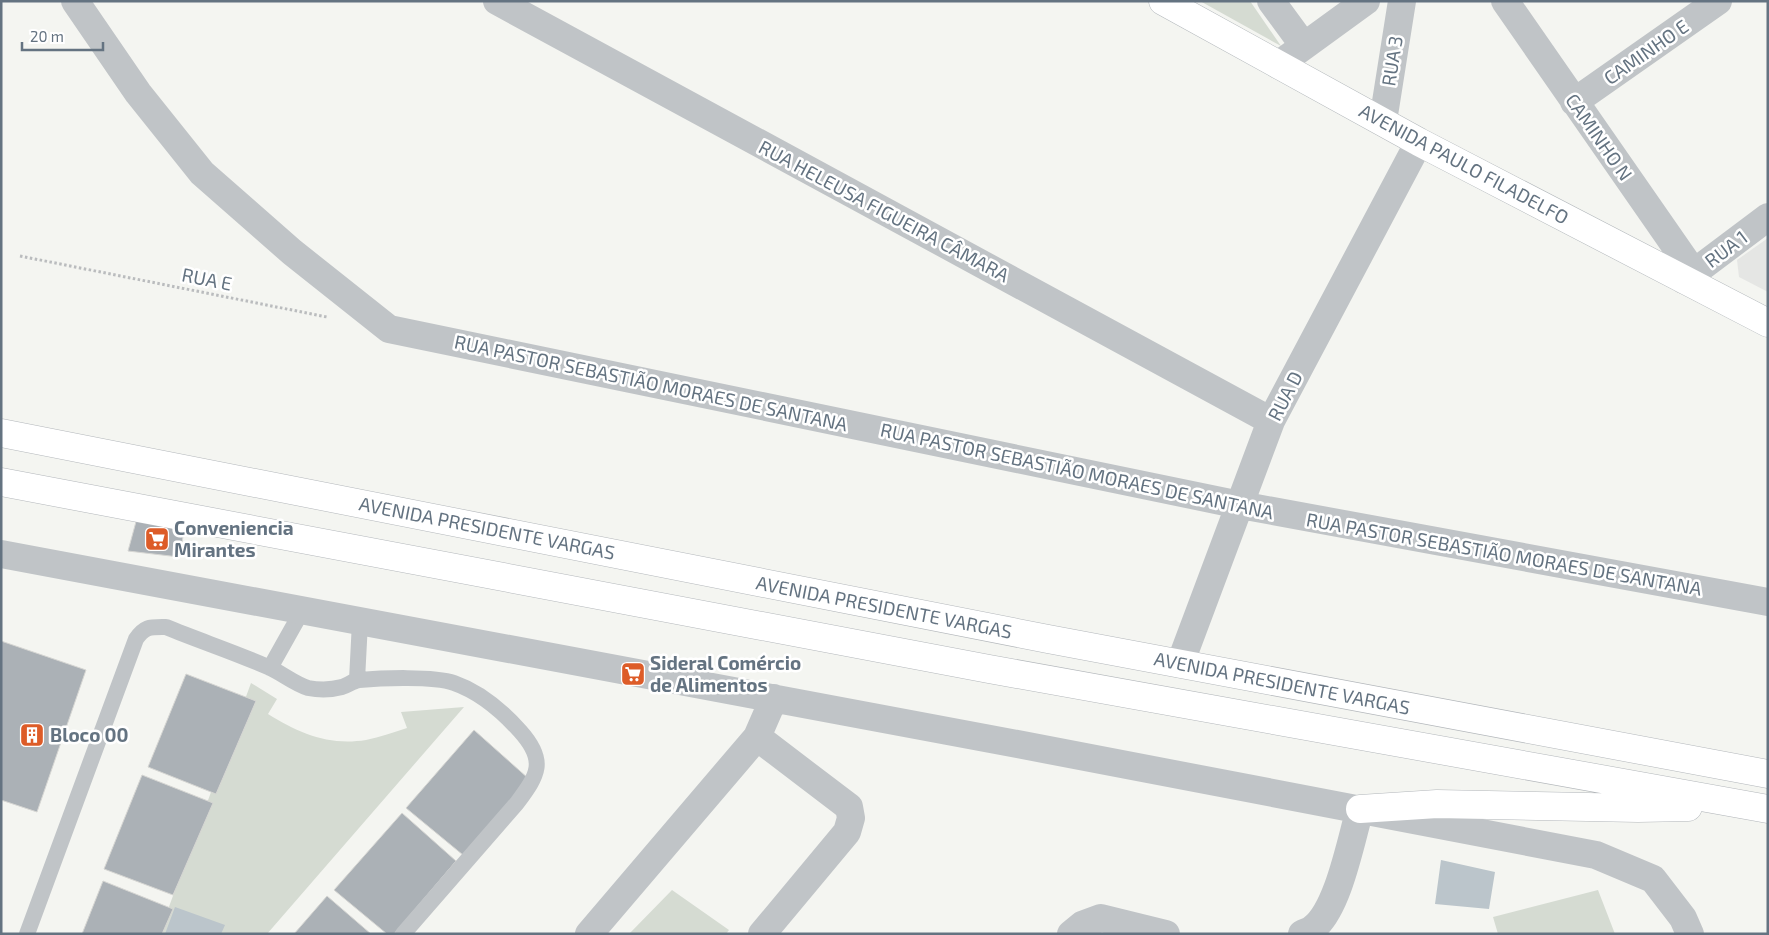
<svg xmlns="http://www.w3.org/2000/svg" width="1769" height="935" viewBox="0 0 1769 935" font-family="'Exo 2',sans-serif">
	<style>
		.built { fill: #e5e6e4 }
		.green { fill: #d5dbd2 }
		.water { fill: #bbc5cb }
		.building { fill: #abb1b6; stroke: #d6d6d3 }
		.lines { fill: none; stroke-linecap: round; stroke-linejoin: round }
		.secondary-casing { stroke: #b2b7bb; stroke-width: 29 }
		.primary-casing { stroke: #b3b7bb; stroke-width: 29 }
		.path { stroke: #babcbe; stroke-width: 3; stroke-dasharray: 2.5 2.5; stroke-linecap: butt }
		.lane { stroke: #c0c4c7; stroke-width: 16 }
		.street { stroke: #c0c4c7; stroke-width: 28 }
		.secondary { stroke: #fff; stroke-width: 28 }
		.primary { stroke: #fff; stroke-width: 28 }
		.labels { text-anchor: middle; stroke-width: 5; stroke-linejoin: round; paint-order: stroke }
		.street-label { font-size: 19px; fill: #647381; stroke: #fff }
		.poi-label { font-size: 19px; font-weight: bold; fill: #647381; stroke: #fff; text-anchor: start }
	</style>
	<rect width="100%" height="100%" fill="#f4f5f1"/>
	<path class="built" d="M1768,238V292L1739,277L1737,260Z"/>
	<path class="green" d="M1200,1H1250L1281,46Z
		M251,683L277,699L268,714C299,733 328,746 366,740C380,737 394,732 407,728L401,712L464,707L267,934H159Z
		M672,890L729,930L726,934H629Z
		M1598,890L1615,934H1498L1493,917Z"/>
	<path class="water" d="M1441,860L1495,872L1489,909L1435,904Z
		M175,907L225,925L221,934H165Z"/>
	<path class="building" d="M137,518L185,527L179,557L128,551Z
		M1,641L86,670L37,812L1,800Z
		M186,674L256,701L216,794L148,767Z
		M474,730L529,779L463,855L406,808Z
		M142,775L213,803L173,895L104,869Z
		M402,813L456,861L394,934H387L334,890Z
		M103,881L173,909L162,934H82Z
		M327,896L371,934H294Z"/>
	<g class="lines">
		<defs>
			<path id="secondary" d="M1163,1L1419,142L1768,323"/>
			<path id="primary" d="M1,433L1048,639L1768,774
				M1,482L989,669L1768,809
				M1360,809L1437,804L1638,808L1688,807"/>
		</defs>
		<use href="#secondary" class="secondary-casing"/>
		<use href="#primary" class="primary-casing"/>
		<path class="path" d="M20,256L327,317"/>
		<path class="lane" d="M270,668L302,611
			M357,680L360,622
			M27,934L136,639C145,626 150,627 166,627C200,641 234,652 268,667C282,673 293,683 308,688C319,690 331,690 342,687C348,685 353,681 359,680C381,678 434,676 454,683C480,692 502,711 520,731C547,761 538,775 517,803L403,934"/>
		<path class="street" d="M75,1L138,93L202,173L292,252L389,329L1240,505L1768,602
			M497,1L1271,421
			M1271,1L1304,46
			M1505,1L1694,273
			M1278,65L1366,1
			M1574,102L1718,1
			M1383,121L1402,1
			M1684,280L1768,217
			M1,554C533,654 1065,751 1596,855L1653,879L1683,918L1690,934
			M1180,664L1271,421L1419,142
			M757,737L849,807L851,818L847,832L762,934
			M589,934L757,737L774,698
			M1071,934L1082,925L1101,918L1166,934
			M1302,934C1305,932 1310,931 1312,929C1338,911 1351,840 1360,809"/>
		<use href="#secondary" class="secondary"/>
		<use href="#primary" class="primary"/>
	</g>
	<defs>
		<symbol id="supermarket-square" viewBox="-11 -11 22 22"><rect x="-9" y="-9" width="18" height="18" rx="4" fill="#dd5c28" stroke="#fff"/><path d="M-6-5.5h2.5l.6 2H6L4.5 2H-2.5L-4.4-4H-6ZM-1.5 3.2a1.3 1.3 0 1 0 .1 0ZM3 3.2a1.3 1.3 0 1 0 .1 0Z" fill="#fff"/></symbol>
		<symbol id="building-square" viewBox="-11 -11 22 22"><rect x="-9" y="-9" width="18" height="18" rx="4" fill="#dd5c28" stroke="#fff"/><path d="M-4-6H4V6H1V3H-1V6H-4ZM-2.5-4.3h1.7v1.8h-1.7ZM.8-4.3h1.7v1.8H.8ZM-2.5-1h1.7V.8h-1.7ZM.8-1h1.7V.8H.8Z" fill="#fff"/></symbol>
	</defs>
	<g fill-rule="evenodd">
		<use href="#supermarket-square" x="143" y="525" width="28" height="28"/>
		<use href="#supermarket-square" x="619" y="660" width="28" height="28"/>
		<use href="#building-square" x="18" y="721" width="28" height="28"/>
	</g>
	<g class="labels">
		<g class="street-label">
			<text transform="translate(1646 52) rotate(-35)" y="7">CAMINHO E</text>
			<text transform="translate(1392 61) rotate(-81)" y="7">RUA 3</text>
			<text transform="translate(1599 137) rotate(55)" y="7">CAMINHO N</text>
			<text transform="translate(1464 164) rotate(28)" y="7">AVENIDA PAULO FILADELFO</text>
			<text transform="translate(884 211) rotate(28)" y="7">RUA HELEUSA FIGUEIRA CÂMARA</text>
			<text transform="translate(1726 249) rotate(-37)" y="7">RUA 1</text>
			<text transform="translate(207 279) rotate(11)" y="7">RUA E</text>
			<text transform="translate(651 383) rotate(12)" y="7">RUA PASTOR SEBASTIÃO MORAES DE SANTANA</text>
			<text transform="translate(1285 396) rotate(-63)" y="7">RUA D</text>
			<text transform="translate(1077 471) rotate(12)" y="7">RUA PASTOR SEBASTIÃO MORAES DE SANTANA</text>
			<text transform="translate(487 528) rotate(11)" y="7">AVENIDA PRESIDENTE VARGAS</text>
			<text transform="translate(1504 554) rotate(10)" y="7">RUA PASTOR SEBASTIÃO MORAES DE SANTANA</text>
			<text transform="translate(884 607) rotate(11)" y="7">AVENIDA PRESIDENTE VARGAS</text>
			<text transform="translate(1282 683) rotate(11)" y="7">AVENIDA PRESIDENTE VARGAS</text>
		</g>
		<g class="poi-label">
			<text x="174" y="535">Conveniencia<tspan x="174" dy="22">Mirantes</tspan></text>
			<text x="650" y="670">Sideral Comércio<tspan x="650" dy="22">de Alimentos</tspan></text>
			<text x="50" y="742">Bloco 00</text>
		</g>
	</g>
	<rect width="1769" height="935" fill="none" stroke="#647381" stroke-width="5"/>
	<path d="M22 42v8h81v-8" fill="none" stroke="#647381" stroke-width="2.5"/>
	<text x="30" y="42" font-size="15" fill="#647381" stroke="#ffffff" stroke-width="4" paint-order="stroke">20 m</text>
</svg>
